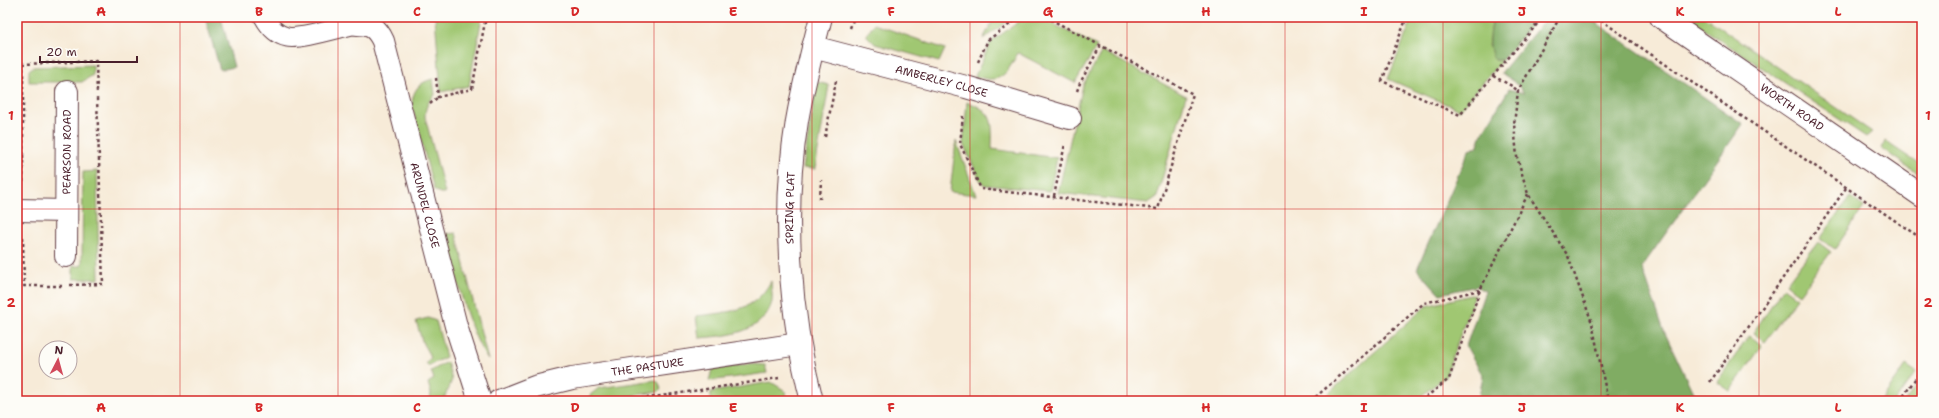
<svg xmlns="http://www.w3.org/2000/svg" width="1939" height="418" viewBox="0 0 1939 418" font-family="'Shantell Sans',sans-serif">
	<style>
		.green { fill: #a0c772; stroke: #75734e }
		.forest { fill: #80ac64; stroke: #656648 }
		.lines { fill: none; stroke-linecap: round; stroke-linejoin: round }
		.service-casing { stroke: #643e45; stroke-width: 21 }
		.minor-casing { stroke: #643e45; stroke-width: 24 }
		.tertiary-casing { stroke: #643e45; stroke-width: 24 }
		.path { stroke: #643e45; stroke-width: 2.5; stroke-dasharray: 3 3; stroke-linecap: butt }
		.service { stroke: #fff; stroke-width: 19 }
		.minor { stroke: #fff; stroke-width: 22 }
		.tertiary { stroke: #fff; stroke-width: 22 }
		.grid { fill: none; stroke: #d62828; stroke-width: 1; stroke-opacity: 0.55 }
		.labels { text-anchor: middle; stroke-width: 3.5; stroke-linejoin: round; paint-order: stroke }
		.street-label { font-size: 11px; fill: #4a1f2b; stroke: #fdfcf7 }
		.neatline { fill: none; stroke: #d62828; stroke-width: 1.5 }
		.grid-label { font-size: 13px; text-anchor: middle; font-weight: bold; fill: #d62828 }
	</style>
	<rect width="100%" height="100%" fill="#fdfcf7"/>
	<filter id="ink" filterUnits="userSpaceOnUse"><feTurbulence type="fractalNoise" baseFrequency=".025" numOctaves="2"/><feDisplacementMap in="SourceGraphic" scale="8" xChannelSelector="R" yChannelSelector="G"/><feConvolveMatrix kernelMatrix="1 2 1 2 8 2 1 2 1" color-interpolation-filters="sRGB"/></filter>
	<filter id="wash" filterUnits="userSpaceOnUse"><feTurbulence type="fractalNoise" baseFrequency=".012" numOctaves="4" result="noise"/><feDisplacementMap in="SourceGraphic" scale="16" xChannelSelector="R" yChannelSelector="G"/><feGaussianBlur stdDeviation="0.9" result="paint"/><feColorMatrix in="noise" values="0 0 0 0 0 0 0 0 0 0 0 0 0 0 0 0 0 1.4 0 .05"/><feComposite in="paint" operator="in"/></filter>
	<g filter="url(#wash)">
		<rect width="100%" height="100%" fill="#f7ebd8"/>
		<path class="green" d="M435,17H482L469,86L441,92Z
			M995,17H1014L983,39Z
			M1025,17H1039L1097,46L1075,83L1018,53C1006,74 1002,85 975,76L991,42Z
			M1413,17H1493L1489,44L1495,60H1502L1460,110L1388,79Z
			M1686,17H1705L1872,132L1866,137Z
			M874,24L945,49L939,62L875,44L866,35Z
			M1102,51L1186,96L1157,197L1148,203L1058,193L1083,85Z
			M93,65V75L82,82H29V70L33,67Z
			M433,79L435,95C428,101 425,108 425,117L445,193H440L434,190L412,106C412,91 419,82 433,79Z
			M817,82L829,85L815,169L803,168Z
			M967,102C996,112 992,123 992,149L1057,158L1050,191L985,185L981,182L963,144Z
			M956,141L976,195L950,192Z
			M1885,141L1922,166V168L1917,173L1882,149Z
			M97,171L99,279H73V266H81L82,263L83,172Z
			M1850,197L1864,207L1835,249L1820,239Z
			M456,233L488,360C466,328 456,272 446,234Z
			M1818,242L1831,252L1799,294L1786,284Z
			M771,281C771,287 773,296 772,302C763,334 725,336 699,338L696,316C728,312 754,313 771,281Z
			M1783,288L1797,298L1765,342L1753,333Z
			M1475,294L1445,377L1415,401H1320L1426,306Z
			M428,318L436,321L446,357L428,366L426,362L431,358L423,344L416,321Z
			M1749,336L1762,346L1730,391L1717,382Z
			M447,362L452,380L443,401H430L431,393L428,383L434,379L431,371Z
			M750,364L765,365L767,373L709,381L712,369Z
			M1906,365L1916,372L1895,401H1881Z
			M656,380L659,383L661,389L658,392L589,401L590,395L599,388Z
			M771,382L784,390L789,401H710L711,392Z
			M1918,383L1922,386V396L1919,401H1905Z"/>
		<path class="forest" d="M205,17H221L234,67L220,70Z
			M1493,17H1538L1502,60H1495C1486,48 1491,31 1493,17Z
			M1547,17H1588L1743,124L1642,267L1664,331L1697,401H1478L1483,376L1466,346L1485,291L1477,286L1440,294L1417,269L1469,150L1477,147L1482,134L1509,89L1524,93L1515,82L1501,73Z"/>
	</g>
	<g filter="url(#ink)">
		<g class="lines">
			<defs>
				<path id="service" d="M264,17C269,26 276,35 287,37C301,40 341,27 357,24"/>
				<g id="minor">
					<path id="s1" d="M357,24C371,24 377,28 383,41L456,326L480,401"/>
					<path id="s2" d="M813,47L966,87L1070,118"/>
					<path d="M17,210L66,211"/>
					<path id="s3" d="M66,256L67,92"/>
					<path id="s4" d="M499,401L535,387L572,378L799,344"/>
					<path id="s5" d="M812,401C789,313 782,211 797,121C803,86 812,51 821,17"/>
				</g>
				<g id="tertiary">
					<path id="s6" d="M1661,17L1922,196"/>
				</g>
			</defs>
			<use href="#service" class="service-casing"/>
			<use href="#minor" class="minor-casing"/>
			<use href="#tertiary" class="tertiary-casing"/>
			<path class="path" d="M1407,17L1382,81L1460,115L1543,17
				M1560,17L1518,91L1514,124L1517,157L1528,194L1568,256L1592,323L1608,401
				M1596,17L1922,239
				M850,28L854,17
				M978,62L988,40L1020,17
				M1493,76L1512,86L1518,91
				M436,78L438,97L472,89L486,17
				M1077,91L1080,83L1101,45
				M430,104L438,97
				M963,116L960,144L981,189L1158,209L1193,94L1046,17
				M825,137L836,81
				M17,154L23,155V64L96,61L97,93
				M23,182V155
				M1054,196L1065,144
				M820,199L821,180
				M23,237L24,286
				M70,285L103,284L97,98
				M17,286H62
				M1710,382L1846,188
				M628,401L779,378
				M1311,401L1424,303L1480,290
				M1421,401L1449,379L1480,290L1528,194
				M1900,401L1922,369"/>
			<use href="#service" class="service"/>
			<use href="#minor" class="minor"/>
			<use href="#tertiary" class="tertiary"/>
		</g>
	</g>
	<path class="grid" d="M180,17V401M338,17V401M496,17V401M654,17V401M812,17V401M970,17V401M1127,17V401M1285,17V401M1443,17V401M1601,17V401M1759,17V401M17,209H1922"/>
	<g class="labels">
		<g class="street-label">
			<text dy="4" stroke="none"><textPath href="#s2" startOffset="133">AMBERLEY CLOSE</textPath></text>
			<text dy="4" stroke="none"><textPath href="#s6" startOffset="159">WORTH ROAD</textPath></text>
			<text dy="4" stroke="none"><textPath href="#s3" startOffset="104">PEARSON ROAD</textPath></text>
			<text dy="4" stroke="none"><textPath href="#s1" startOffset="203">ARUNDEL CLOSE</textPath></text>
			<text dy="4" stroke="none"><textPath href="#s5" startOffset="195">SPRING PLAT</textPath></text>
			<text dy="4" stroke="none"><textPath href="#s4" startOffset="153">THE PASTURE</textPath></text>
		</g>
	</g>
	<rect width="1939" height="418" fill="none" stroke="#fdfcf7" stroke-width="44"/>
	<g transform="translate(58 360) rotate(6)"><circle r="19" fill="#fdfcf7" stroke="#b5a4a5"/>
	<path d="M0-3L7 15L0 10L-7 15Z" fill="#d1495b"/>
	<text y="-6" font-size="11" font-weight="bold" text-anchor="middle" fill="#4a1f2b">N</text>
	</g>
	<path d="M40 56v6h97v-6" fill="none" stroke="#4a1f2b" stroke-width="2"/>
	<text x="46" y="56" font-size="12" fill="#4a1f2b" stroke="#fdfcf7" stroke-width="3" paint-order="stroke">20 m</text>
	<rect x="22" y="22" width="1895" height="374" class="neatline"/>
	<g class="grid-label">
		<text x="101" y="16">A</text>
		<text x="259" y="16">B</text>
		<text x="417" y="16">C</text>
		<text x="575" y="16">D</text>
		<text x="733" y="16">E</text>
		<text x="891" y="16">F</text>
		<text x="1048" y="16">G</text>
		<text x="1206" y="16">H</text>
		<text x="1364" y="16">I</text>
		<text x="1522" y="16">J</text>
		<text x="1680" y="16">K</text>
		<text x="1838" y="16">L</text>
		<text x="11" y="120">1</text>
		<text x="1928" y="120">1</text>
		<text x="11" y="307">2</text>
		<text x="1928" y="307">2</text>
		<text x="101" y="412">A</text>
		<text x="259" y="412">B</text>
		<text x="417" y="412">C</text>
		<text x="575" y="412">D</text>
		<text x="733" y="412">E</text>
		<text x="891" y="412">F</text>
		<text x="1048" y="412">G</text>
		<text x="1206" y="412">H</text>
		<text x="1364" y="412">I</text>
		<text x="1522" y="412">J</text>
		<text x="1680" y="412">K</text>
		<text x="1838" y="412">L</text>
	</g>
</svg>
